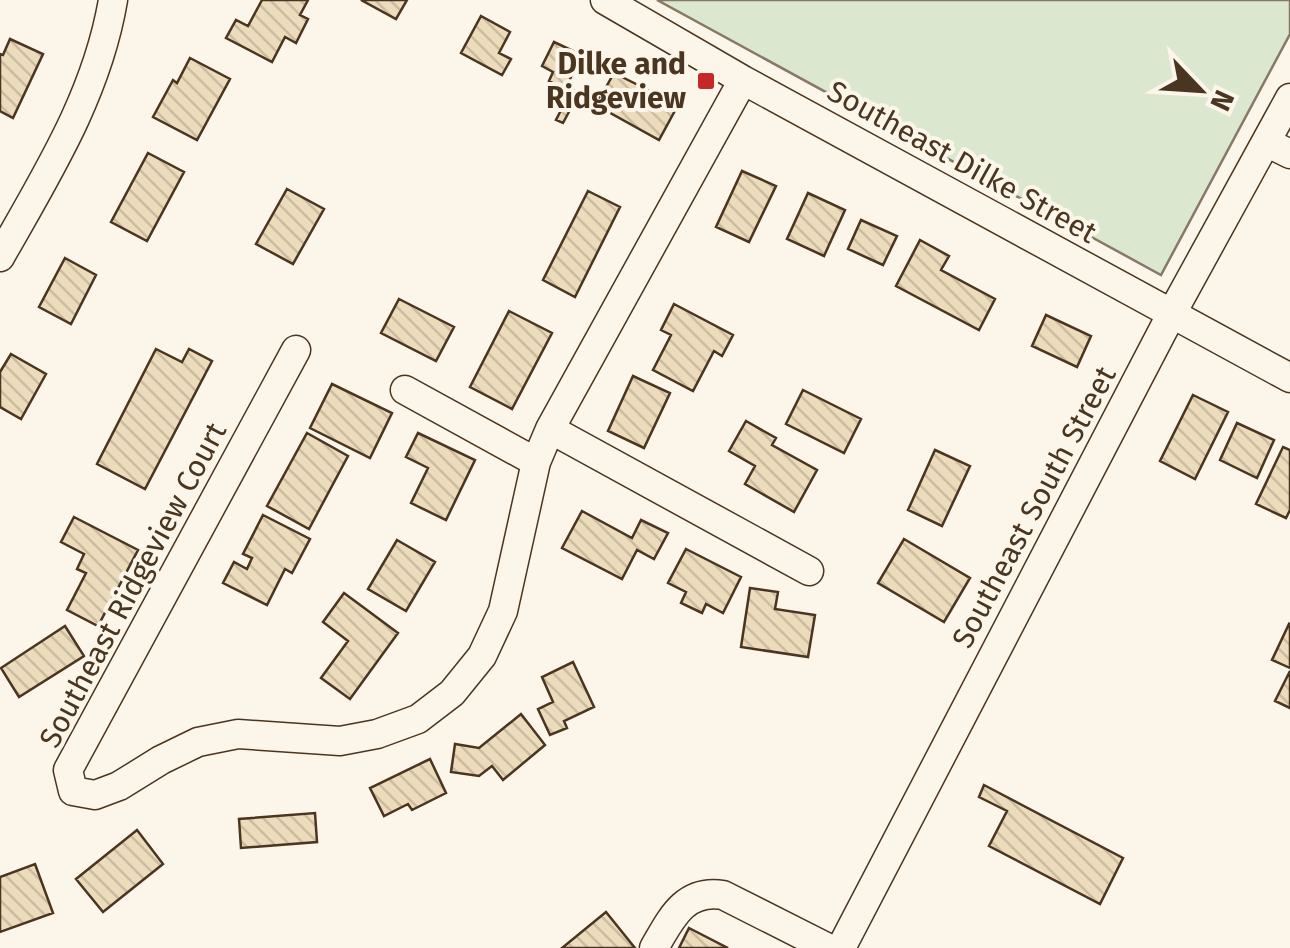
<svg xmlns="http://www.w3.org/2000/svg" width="1290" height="948" viewBox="0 0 1290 948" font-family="'Fira Sans',sans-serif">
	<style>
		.green { fill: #dce7d0; stroke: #887966; stroke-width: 2.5 }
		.building { fill: url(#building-back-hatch); stroke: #4a3520; stroke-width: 2.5 }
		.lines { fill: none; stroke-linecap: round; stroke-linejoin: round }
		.minor-casing { stroke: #4a3520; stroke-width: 31 }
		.minor { stroke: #fbf6e9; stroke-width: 28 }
		.poi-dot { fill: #c62828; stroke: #fbf6e9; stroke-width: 4 }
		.labels { text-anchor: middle; stroke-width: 8; stroke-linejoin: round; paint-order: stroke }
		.poi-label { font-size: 30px; font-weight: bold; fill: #4a3520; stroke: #fbf6e9; text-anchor: end }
		.street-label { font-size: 30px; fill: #4a3520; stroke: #fbf6e9 }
	</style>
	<defs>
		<pattern id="building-back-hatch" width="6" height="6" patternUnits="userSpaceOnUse" patternTransform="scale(2.5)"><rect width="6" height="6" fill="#ecdcbc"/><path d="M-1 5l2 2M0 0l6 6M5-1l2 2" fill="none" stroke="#ccbda1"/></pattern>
	</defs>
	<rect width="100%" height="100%" fill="#fbf6e9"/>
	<path class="green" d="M657,0H1290V34L1161,275Z"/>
	<path class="building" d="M262,0H308L300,15L308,19L296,43L285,37L272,62L226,38L236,20L248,26Z
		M361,0H407L396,19Z
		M481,16L510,32L499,53L511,59L502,75L461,53Z
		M10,39L43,54L13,118L0,111V54L3,55Z
		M554,42L582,55L565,89L549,81L553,72L542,66Z
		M190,58L230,79L197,140L153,117L173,80L177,83Z
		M614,73L678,105L659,140L596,105Z
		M572,89L579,93L563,123L556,120Z
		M148,153L184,172L147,241L111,222Z
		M742,171L776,186L749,242L716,227Z
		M287,189L324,209L293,264L256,244Z
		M588,191L620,207L575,297L543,280Z
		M808,193L845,210L824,256L787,239Z
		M861,220L897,236L883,265L848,249Z
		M920,240L949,256L941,270L995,299L979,330L896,286Z
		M65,258L96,275L71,324L39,307Z
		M399,299L454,327L436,361L381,333Z
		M674,304L733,335L722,356L714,351L693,391L653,370L671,335L661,330Z
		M509,311L552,333L512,409L470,387Z
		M1046,315L1091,336L1077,367L1032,346Z
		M156,349L182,362L189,349L212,361L145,489L97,464Z
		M11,354L46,374L21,419L0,407V372Z
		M633,376L670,393L644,448L608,431Z
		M332,384L392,413L370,458L310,428Z
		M803,390L861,419L844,453L786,424Z
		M1193,395L1228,412L1195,479L1160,461Z
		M746,421L776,438L772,445L817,470L794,512L745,484L755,466L729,451Z
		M1237,423L1274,440L1257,478L1220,460Z
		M307,433L348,456L309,529L267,506Z
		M418,433L475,460L446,520L411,503L428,468L406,457Z
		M1283,447L1290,450V510L1286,518L1256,504Z
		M935,450L970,466L942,526L908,510Z
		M582,511L632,538L641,520L668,533L654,559L637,550L622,579L562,548Z
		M263,515L310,539L292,573L285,569L267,605L223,583L234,562L247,569L252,558L243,554Z
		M74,517L138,550L98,626L67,610L86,573L77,569L84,554L61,542Z
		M904,539L970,578L944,622L878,583Z
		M397,540L435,562L406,611L368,589Z
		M686,549L741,577L723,613L706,604L702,613L681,603L686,592L668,583Z
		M750,588L778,592L775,609L815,615L808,657L741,647Z
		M344,593L398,633L350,699L321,678L348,641L323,622Z
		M1289,624L1290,625V668L1272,660Z
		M65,626L84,656L19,697L1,668Z
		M573,662L594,707L564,721L567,728L550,735L538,709L553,702L542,677Z
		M1290,671V708L1275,701Z
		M521,714L545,745L503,780L492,766L479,776L451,772L455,744L479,748Z
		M430,759L446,793L412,810L408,804L384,816L370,788Z
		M984,785L1123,858L1100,904L989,846L1007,811L979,797Z
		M315,813L317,842L241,848L239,819Z
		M137,830L163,864L103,912L76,879Z
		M35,864L53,913L0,932V877Z
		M606,912L635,948H562Z
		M689,928L728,948H679Z"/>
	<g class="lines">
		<defs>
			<path id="minor" d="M605,0L743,80L1290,378
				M1266,142L1290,154
				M0,257C47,174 97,95 113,0
				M296,350L68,770L73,791L95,795L119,786L161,760L198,742L238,734L340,741L377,734L418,719L452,693L482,656L503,611L536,462L550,429L743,80
				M405,390L536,462
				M550,429L809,571
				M654,948C671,919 684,889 723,895L828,948
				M841,948L1172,313L1290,98"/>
		</defs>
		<use href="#minor" class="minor-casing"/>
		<use href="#minor" class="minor"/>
	</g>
	<rect class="poi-dot" x="696" y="71" width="20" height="20" rx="5"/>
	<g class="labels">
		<g class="poi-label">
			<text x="686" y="74">Dilke and<tspan x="686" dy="34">Ridgeview</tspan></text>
		</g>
		<g class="street-label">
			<text transform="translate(962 162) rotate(29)" y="10">Southeast Dilke Street</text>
			<text transform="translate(1034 507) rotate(-62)" y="10">Southeast South Street</text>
			<text transform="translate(133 585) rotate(-62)" y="10">Southeast Ridgeview Court</text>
		</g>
	</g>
	<g transform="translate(1200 90) rotate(115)" stroke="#fbf6e9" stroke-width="8" paint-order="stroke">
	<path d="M0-8L18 38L0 25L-18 38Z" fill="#4a3520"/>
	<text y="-15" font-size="28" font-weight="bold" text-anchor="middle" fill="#4a3520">N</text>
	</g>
</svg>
